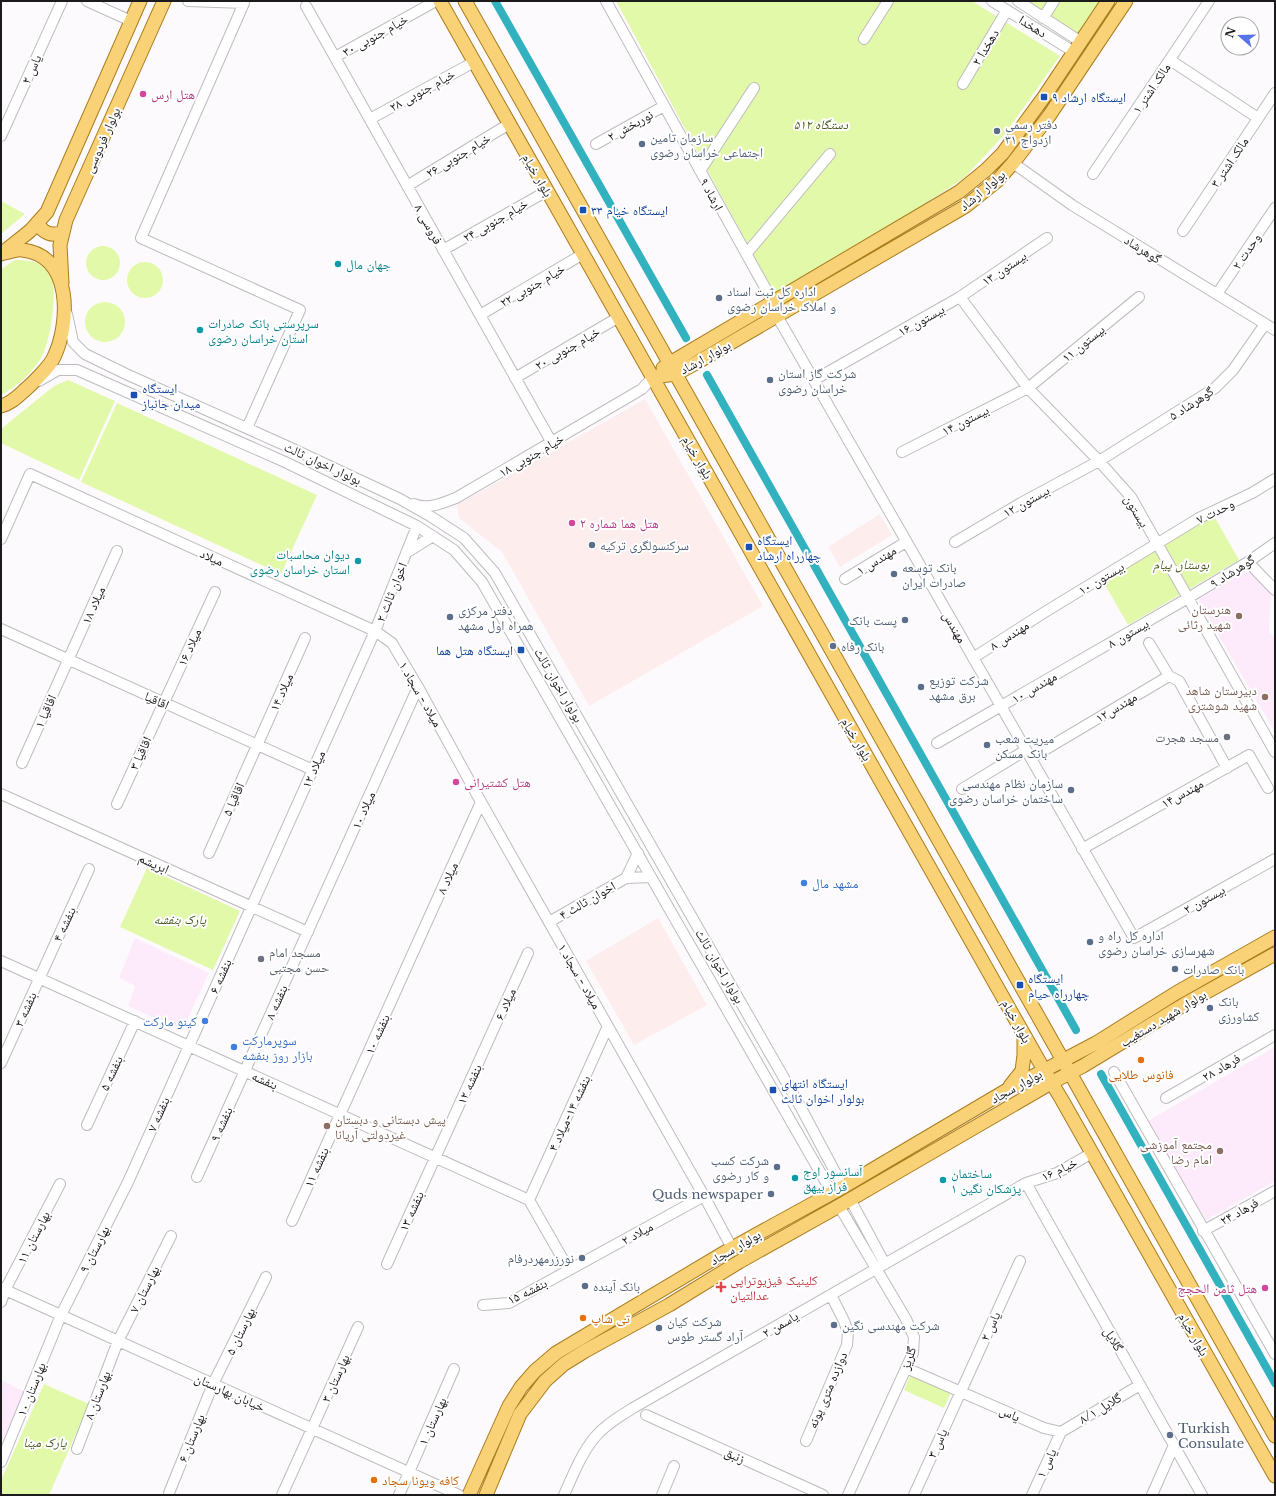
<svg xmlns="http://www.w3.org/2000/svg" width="1276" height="1496" viewBox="0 0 1276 1496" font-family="'Libre Baskerville','Noto Naskh Arabic',serif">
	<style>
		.commercial { fill: #fdeded }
		.education { fill: #fdebfc }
		.green { fill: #e2f9a9 }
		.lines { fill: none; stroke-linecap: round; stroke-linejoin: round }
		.canal { stroke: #32b2bf; stroke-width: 8 }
		.minor-casing { stroke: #bebbbf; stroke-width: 12 }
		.major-casing { stroke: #a97d1c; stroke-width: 15 }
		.minor { stroke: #fff; stroke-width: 10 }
		.major { stroke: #f9d177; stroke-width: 13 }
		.hotel-dot { fill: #d1479c; stroke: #fff; stroke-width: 1.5 }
		.transit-dot { fill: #1a4fb4; stroke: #fff; stroke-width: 1.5 }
		.service-dot { fill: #5c6f8a; stroke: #fff; stroke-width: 1.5 }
		.culture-dot { fill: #0f9aa8; stroke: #fff; stroke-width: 1.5 }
		.education-dot { fill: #8d6e63; stroke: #fff; stroke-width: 1.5 }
		.worship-dot { fill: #6b7280; stroke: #fff; stroke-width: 1.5 }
		.shop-dot { fill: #3f7fe0; stroke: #fff; stroke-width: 1.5 }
		.food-dot { fill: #e8710a; stroke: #fff; stroke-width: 1.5 }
		.health-dot { fill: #e0444e; stroke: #fff; stroke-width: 1.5 }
		.labels { text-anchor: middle; stroke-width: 4; stroke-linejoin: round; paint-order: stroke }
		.street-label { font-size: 13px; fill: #1c1b1c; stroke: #fff }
		.hotel-label { font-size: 13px; fill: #b23c85; stroke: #fff; text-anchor: start }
		.transit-label { font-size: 13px; fill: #164399; stroke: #fff; text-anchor: start }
		.park-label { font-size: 13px; font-style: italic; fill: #4b5920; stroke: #fff }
		.service-label { font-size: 13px; fill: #4e5e75; stroke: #fff; text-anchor: start }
		.culture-label { font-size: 13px; fill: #0d838f; stroke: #fff; text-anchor: start }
		.education-label { font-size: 13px; fill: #785e54; stroke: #fff; text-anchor: end }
		.worship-label { font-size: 13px; fill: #5b616d; stroke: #fff; text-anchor: end }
		.shop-label { font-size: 13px; fill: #366cbe; stroke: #fff; text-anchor: start }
		.food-label { font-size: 13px; fill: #c56008; stroke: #fff; text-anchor: start }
		.health-label { font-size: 13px; fill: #be3a42; stroke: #fff; text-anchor: start }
	</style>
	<rect width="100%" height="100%" fill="#fdfafe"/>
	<path class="commercial" d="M645,399L763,606L589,706L502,552L459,518L457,505Z
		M880,514L892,535L840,567L828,547Z
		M658,918L707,1005L634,1045L586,961Z"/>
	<path class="education" d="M1248,570L1271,590L1269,632L1275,639V732L1198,600Z
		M135,938L209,973L182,1031L128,1006L135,986L119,978Z
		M1275,1047V1181L1206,1220L1148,1121Z
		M1,1380L25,1392L1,1444Z"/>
	<path class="green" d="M616,1H972L1060,56L1005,134L964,178L898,221L774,293Z
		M1019,1H1109L1081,42Z
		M1,201L25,214L1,234Z
		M86 263a17 17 0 1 1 34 0a17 17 0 1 1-34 0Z
		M15,260C30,260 41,261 50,275C59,290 50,343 41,358C31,374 18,386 1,395V269Z
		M127 280a18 18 0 1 1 36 0a18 18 0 1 1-36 0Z
		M85 322a20 20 0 1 1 40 0a20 20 0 1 1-40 0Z
		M68,380L115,401L79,480L1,443V429L54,386Z
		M117,403L317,495L281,574L81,482Z
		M1214,516L1239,560L1128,625L1103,581Z
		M147,868L240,911L213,970L120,927Z
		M912,1371L953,1388L944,1408L904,1390Z
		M44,1384L89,1404L49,1495H1V1480Z"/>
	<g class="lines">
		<path class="canal" d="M495,1L686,338
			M707,375L1076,1030
			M1101,1074L1275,1383"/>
		<defs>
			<path id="minor" d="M87,1L131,21
				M188,1L244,3L141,238L300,310L247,428
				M606,1L773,302
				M992,1L1074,52
				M1018,1L1081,42
				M306,6L552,443
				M1043,18L1054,1
				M864,39L888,1
				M335,57L436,1
				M1170,60L1258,118
				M963,84L1007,10
				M370,119L474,62
				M1,136L62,1
				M596,144L664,106
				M1013,163L1072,205L1275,330
				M700,171L754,88
				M1093,174L1209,1
				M407,186L509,124
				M1183,231L1275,93
				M443,250L547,191
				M747,253L830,154
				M1217,294L1275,208
				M960,297L1028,388L1099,461L1131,497L1275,752
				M67,314L73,342L85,354L126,374L291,448L400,499L430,516L464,538L495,573L800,1106L843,1187
				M480,315L583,254
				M777,316L1134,938L1275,859
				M515,378L619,317
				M814,380L960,297L1047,238
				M39,381L58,370H77L285,462L417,526L454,550L482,582L832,1193
				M902,452L1028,388L1139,297
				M414,504C428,510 442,503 456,498L642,389L653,377
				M1,539L30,474L375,631L392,643L418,687L481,802L704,1196L732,1248
				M955,542L1021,503L1099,461L1215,388L1233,370L1265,324
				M406,553L433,536
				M1248,562L1275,590
				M845,579L906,542
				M1,629L313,770
				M1149,643L1169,676
				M973,658L1045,612L1199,518L1252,493L1275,479
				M1169,676L1179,681L1227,768
				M937,743L1188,598L1248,562L1275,543
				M1031,758L1169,676
				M22,763L117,551
				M962,789L1026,750
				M1,794L308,932
				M117,804L215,592
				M1082,849L1249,755L1268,788
				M209,853L305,638
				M626,878L638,853
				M549,922L626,878L651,877
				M1,961L529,1200
				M1,1063L89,869
				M1114,1072L1275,1354
				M1166,1098L1275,1035
				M87,1125L135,1021
				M197,1177L418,687
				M1026,1183L1202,1495
				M850,1199L885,1264
				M529,1200L608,1026
				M529,1200L569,1270
				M839,1206L906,1319L914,1337L913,1353L848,1495
				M292,1221L481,802
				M1203,1231L1275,1191
				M387,1264L528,953
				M1,1288L459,1495
				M1,1302L5,1290L60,1184
				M483,1305L509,1303L704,1196
				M906,1368L1044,1428L1061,1432
				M646,1415L823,1495
				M1061,1432L1140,1385
				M806,1441L847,1345L848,1332L844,1321L831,1295
				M77,1449L118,1341L171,1236
				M1,1462L61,1315L128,1182L375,631L417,526
				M169,1493L213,1384L266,1277
				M282,1495L358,1327
				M399,1495L454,1369
				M564,1495C573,1475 581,1454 595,1437C605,1425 619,1417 633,1408L1026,1183L1057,1173L1092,1153
				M662,1495L674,1466
				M914,1495L1020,1261
				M1032,1495L1061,1432
				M1152,1495L1174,1445"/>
			<path id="major" d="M440,1L1044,1070L1062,1100L1275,1476
				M465,1L1275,1436
				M37,223C43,233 52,237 63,232
				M1,254L30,231L47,212L140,1
				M62,283L60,245L66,220L164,1
				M663,368L670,363L959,192L986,170L1003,153L1044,97L1108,1
				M653,377L676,374L696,363L966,206L997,181L1013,163L1049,116L1126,1
				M1,406C12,403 18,396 26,389C33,383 50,366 54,357C70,323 73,255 22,250C17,249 10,252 5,253
				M1010,1086L1022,1071L1024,1055V1036
				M469,1495L509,1406L521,1387L535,1371L556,1353L732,1248L843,1187L1007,1090L1096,1043L1176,993L1275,937
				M486,1495L520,1414L545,1381L564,1364L585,1351L669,1305L739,1262L839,1206L1051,1083L1083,1066L1185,1004L1275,954"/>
		</defs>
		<use href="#minor" class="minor-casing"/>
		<use href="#major" class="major-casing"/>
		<use href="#minor" class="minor"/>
		<use href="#major" class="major"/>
	</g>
	<g class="hotel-dot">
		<circle cx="143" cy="94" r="4"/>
		<circle cx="572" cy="523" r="4"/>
		<circle cx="456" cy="782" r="4"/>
		<circle cx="1265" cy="1288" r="4"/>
	</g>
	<g class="transit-dot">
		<rect x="1040" y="93" width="8" height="8" rx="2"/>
		<rect x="579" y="206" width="8" height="8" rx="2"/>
		<rect x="130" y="391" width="8" height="8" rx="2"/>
		<rect x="745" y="543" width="8" height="8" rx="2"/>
		<rect x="517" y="646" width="8" height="8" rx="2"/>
		<rect x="1016" y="981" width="8" height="8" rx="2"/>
		<rect x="769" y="1086" width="8" height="8" rx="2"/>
	</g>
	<g class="service-dot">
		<circle cx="997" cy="131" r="4"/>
		<circle cx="642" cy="144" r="4"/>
		<circle cx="719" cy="298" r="4"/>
		<circle cx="770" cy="380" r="4"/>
		<circle cx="592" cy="545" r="4"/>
		<circle cx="894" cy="574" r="4"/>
		<circle cx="450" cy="617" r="4"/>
		<circle cx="905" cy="620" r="4"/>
		<circle cx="833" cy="646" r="4"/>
		<circle cx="921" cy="687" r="4"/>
		<circle cx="987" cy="745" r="4"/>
		<circle cx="1071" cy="790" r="4"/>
		<circle cx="1090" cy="942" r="4"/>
		<circle cx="1175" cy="969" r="4"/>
		<circle cx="1210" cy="1008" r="4"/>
		<circle cx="777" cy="1167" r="4"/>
		<circle cx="771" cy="1194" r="4"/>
		<circle cx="582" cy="1258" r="4"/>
		<circle cx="585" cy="1286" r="4"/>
		<circle cx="834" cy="1325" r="4"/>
		<circle cx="659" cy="1328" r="4"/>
		<circle cx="1170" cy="1435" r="4"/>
	</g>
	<g class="culture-dot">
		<circle cx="338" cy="264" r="4"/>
		<circle cx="200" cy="330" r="4"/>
		<circle cx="358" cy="561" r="4"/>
		<circle cx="795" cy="1178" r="4"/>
		<circle cx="943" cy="1180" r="4"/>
	</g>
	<g class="education-dot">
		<circle cx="1239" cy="616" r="4"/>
		<circle cx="1265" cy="697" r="4"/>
		<circle cx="327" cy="1126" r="4"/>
		<circle cx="1220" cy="1151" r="4"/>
	</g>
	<g class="worship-dot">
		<circle cx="1227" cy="737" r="4"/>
		<circle cx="261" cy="959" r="4"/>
	</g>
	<g class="shop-dot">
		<circle cx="804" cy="883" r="4"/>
		<circle cx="205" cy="1021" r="4"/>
		<circle cx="234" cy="1047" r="4"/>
	</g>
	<g class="food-dot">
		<circle cx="1141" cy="1060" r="4"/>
		<circle cx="583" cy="1318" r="4"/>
		<circle cx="374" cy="1480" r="4"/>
	</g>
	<path class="health-dot" d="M719 1281h4v4h4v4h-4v4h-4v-4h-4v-4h4z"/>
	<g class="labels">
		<g class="street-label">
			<text transform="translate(1033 26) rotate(32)" y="5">دهخدا</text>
			<text transform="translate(375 35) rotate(-29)" y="5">خیام جنوبی ۳۰</text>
			<text transform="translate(985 47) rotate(-59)" y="5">دهخدا ۲</text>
			<text transform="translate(31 69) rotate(-66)" y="5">یاس ۲</text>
			<text transform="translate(1151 88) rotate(-56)" y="5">مالک اشتر ۱</text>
			<text transform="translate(422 90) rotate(-29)" y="5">خیام جنوبی ۲۸</text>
			<text transform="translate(630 125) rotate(-29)" y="5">نوربخش ۲</text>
			<text transform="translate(102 140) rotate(-66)" y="5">بولوار فردوسی</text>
			<text transform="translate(458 155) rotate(-31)" y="5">خیام جنوبی ۲۶</text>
			<text transform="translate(1229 162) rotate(-56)" y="5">مالک اشتر ۳</text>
			<text transform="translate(538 175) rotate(60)" y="5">بلوار خیام</text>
			<text transform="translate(982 190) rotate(-40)" y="5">بولوار ارشاد</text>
			<text transform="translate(712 194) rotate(61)" y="5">ارشاد ۹</text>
			<text transform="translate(495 220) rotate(-30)" y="5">خیام جنوبی ۲۴</text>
			<text transform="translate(429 224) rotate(61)" y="5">فروسی ۸</text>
			<text transform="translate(1143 249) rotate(32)" y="5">گوهرشاد</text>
			<text transform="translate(1246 251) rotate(-56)" y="5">وحدت ۲</text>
			<text transform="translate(1004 268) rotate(-34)" y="5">بیستون ۱۳</text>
			<text transform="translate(532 285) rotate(-30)" y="5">خیام جنوبی ۲۲</text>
			<text transform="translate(921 320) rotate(-29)" y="5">بیستون ۱۶</text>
			<text transform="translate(1083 343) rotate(-39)" y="5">بیستون ۱۱</text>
			<text transform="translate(567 348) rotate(-30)" y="5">خیام جنوبی ۲۰</text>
			<text transform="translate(705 357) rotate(-29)" y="5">بولوار ارشاد</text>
			<text transform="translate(1191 403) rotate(-33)" y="5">گوهرشاد ۵</text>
			<text transform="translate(965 420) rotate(-27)" y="5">بیستون ۱۴</text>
			<text transform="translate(531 455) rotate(-30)" y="5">خیام جنوبی ۱۸</text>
			<text transform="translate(698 457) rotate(60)" y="5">بلوار خیام</text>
			<text transform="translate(323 463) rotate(25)" y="5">بولوار اخوان ثالث</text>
			<text transform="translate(1026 501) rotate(-29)" y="5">بیستون ۱۲</text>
			<text transform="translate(1137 511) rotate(59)" y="5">بیستون</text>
			<text transform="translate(1215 511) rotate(-26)" y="5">وحدت ۷</text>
			<text transform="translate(212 557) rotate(24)" y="5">میلاد</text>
			<text transform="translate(876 560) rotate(-31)" y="5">مهندس ۱</text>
			<text transform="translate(1232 571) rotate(-32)" y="5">گوهرشاد ۹</text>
			<text transform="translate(1101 578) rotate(-31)" y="5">بیستون ۱۰</text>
			<text transform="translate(391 592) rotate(-68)" y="5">اخوان ثالث ۲</text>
			<text transform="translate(93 605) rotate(-66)" y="5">میلاد ۱۸</text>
			<text transform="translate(955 627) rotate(60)" y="5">مهندس</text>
			<text transform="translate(1128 633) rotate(-30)" y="5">بیستون ۸</text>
			<text transform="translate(1009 635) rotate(-32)" y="5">مهندس ۸</text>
			<text transform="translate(189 647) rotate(-65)" y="5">میلاد ۱۶</text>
			<text transform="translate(559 685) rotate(60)" y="5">بولوار اخوان ثالث</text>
			<text transform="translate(1034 687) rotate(-30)" y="5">مهندس ۱۰</text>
			<text transform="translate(281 692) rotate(-66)" y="5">میلاد ۱۴</text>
			<text transform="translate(421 694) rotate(60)" y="5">میلاد - سجاد ۱</text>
			<text transform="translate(157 700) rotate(24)" y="5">اقاقیا</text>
			<text transform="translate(1116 707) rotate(-31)" y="5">مهندس۱۲</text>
			<text transform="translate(45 711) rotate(-66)" y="5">اقاقیا ۱</text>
			<text transform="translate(857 739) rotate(60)" y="5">بلوار خیام</text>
			<text transform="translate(140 753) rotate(-65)" y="5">اقاقیا ۳</text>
			<text transform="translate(313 769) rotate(-66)" y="5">میلاد ۱۲</text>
			<text transform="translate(1182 793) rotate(-29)" y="5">مهندس۱۴</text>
			<text transform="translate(233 799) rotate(-66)" y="5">اقاقیا ۵</text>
			<text transform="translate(363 810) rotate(-66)" y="5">میلاد ۱۰</text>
			<text transform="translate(154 863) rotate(24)" y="5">ابریشم</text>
			<text transform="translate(447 878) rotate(-66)" y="5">میلاد ۸</text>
			<text transform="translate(1204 899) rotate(-29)" y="5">بیستون ۲</text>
			<text transform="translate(587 900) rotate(-30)" y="5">اخوان ثالث ۴</text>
			<text transform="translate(64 924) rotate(-65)" y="5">بنفشه ۴</text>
			<text transform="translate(720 966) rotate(60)" y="5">بولوار اخوان ثالث</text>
			<text transform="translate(220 976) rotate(-66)" y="5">بنفشه ۶</text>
			<text transform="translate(580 976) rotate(60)" y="5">میلاد - سجاد ۱</text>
			<text transform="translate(276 1002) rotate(-66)" y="5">بنفشه ۸</text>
			<text transform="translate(505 1004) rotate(-66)" y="5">میلاد ۶</text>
			<text transform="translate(25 1009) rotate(-66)" y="5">بنفشه ۳</text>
			<text transform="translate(1163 1018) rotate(-31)" y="5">بولوار شهید دستغیب</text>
			<text transform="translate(1017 1021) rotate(61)" y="5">بلوار خیام</text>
			<text transform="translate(377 1034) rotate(-66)" y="5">بنفشه ۱۰</text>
			<text transform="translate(1221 1067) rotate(-30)" y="5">فرهاد ۲۸</text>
			<text transform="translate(111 1073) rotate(-65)" y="5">بنفشه ۵</text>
			<text transform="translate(265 1080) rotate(24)" y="5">بنفشه</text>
			<text transform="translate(469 1084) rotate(-66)" y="5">بنفشه ۱۲</text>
			<text transform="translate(1016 1086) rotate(-29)" y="5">بولوار سجاد</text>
			<text transform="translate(569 1113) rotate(-65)" y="5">بنفشه ۱۴-میلاد ۴</text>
			<text transform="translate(158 1114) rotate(-66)" y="5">بنفشه ۷</text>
			<text transform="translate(221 1124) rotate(-66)" y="5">بنفشه ۹</text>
			<text transform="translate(316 1167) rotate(-66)" y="5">بنفشه ۱۱</text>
			<text transform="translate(1059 1169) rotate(-25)" y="5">خیام ۱۶</text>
			<text transform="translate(411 1211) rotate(-66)" y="5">بنفشه ۱۳</text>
			<text transform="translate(1239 1211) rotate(-29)" y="5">فرهاد ۲۴</text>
			<text transform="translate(637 1233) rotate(-29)" y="5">میلاد ۲</text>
			<text transform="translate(33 1237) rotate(-63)" y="5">بهارستان ۱۱</text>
			<text transform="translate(735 1247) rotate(-30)" y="5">بولوار سجاد</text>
			<text transform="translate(94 1249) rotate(-63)" y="5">بهارستان ۹</text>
			<text transform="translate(144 1289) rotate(-63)" y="5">بهارستان ۷</text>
			<text transform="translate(527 1291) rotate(-26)" y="5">بنفشه ۱۵</text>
			<text transform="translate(780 1324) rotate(-30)" y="5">یاسمن ۲</text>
			<text transform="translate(990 1326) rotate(-66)" y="5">یاس ۲</text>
			<text transform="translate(240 1331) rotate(-64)" y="5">بهارستان ۵</text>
			<text transform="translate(1194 1334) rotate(60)" y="5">بلوار خیام</text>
			<text transform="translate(1114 1339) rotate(60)" y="5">گلایل</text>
			<text transform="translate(908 1358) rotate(-72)" y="5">گلریز</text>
			<text transform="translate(335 1378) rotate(-66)" y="5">بهارستان ۳</text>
			<text transform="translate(31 1389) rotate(-68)" y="5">بهارستان ۱۰</text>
			<text transform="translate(827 1390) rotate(-67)" y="5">دوازده متری پونه</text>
			<text transform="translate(230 1392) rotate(24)" y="5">خیابان بهارستان</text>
			<text transform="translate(97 1395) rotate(-69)" y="5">بهارستان ۸</text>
			<text transform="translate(1100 1408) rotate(-31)" y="5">گلایل ۸/۱</text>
			<text transform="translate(1010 1413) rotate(24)" y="5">یاس</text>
			<text transform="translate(432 1421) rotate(-66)" y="5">بهارستان ۱</text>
			<text transform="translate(191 1438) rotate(-68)" y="5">بهارستان ۶</text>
			<text transform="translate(937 1443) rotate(-66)" y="5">یاس ۳</text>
			<text transform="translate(735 1455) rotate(24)" y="5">زنبق</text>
			<text transform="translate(1046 1463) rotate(-65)" y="5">یاس ۱</text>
		</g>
		<g class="hotel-label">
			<text x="151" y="99">هتل ارس</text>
			<text x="580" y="528">هتل هما شماره ۲</text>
			<text x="464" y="787">هتل کشتیرانی</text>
			<text x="1257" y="1293" text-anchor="end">هتل ثامن الحجج</text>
		</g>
		<g class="transit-label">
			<text x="1052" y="102">ایستگاه ارشاد ۹</text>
			<text x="591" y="215">ایستگاه خیام ۳۳</text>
			<text x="142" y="393">ایستگاه<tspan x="142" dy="15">میدان جانباز</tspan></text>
			<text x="757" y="545">ایستگاه<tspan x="757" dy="15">چهارراه ارشاد</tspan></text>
			<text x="513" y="655" text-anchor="end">ایستگاه هتل هما</text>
			<text x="1028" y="983">ایستگاه<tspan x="1028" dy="15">چهارراه حیام</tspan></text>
			<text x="781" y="1088">ایستگاه انتهای<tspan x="781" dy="15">بولوار اخوان ثالث</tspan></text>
		</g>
		<g class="park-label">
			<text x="821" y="129">۵۱۲ دستگاه</text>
			<text x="1181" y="569">بوستان پیام</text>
			<text x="180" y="924">پارک بنفشه</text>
			<text x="45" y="1447">پارک مینا</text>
		</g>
		<g class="service-label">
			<text x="1005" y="129">دفتر رسمی<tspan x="1005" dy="15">ازدواج ۳۱</tspan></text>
			<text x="650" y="142">سازمان تامین<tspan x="650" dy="15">اجتماعی خراسان رضوی</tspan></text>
			<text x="727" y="296">اداره کل ثبت اسناد<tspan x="727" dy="15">و املاک خراسان رضوی</tspan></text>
			<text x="778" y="378">شرکت گاز استان<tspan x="778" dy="15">خراسان رضوی</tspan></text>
			<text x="600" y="550">سرکنسولگری ترکیه</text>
			<text x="902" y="572">بانک توسعه<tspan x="902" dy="15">صادرات ایران</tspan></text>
			<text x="458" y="615">دفتر مرکزی<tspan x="458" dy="15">همراه اول مشهد</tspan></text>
			<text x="897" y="625" text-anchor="end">پست بانک</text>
			<text x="841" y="651">بانک رفاه</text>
			<text x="929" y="685">شرکت توزیع<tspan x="929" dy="15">برق مشهد</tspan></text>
			<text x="995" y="743">میریت شعب<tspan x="995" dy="15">بانک مسکن</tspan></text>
			<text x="1063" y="788" text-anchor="end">سازمان نظام مهندسی<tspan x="1063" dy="15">ساختمان خراسان رضوی</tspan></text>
			<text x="1098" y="940">اداره کل راه و<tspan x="1098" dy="15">شهرسازی خراسان رضوی</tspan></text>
			<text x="1183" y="974">بانک صادرات</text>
			<text x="1218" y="1006">بانک<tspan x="1218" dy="15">کشاورزی</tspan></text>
			<text x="769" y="1165" text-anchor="end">شرکت کسب<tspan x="769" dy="15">و کار رضوی</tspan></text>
			<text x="763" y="1199" text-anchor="end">Quds newspaper</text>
			<text x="574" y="1263" text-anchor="end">نورزرمهردرفام</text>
			<text x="593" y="1291">بانک آینده</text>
			<text x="667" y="1326">شرکت کیان<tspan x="667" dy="15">آراد گستر طوس</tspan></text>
			<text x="842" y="1330">شرکت مهندسی نگین</text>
			<text x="1178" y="1433">Turkish<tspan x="1178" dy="15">Consulate</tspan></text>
		</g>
		<g class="culture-label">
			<text x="346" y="269">جهان مال</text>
			<text x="208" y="328">سرپرستی بانک صادرات<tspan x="208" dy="15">استان خراسان رضوی</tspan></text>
			<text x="350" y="559" text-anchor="end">دیوان محاسبات<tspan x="350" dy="15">استان خراسان رضوی</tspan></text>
			<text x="803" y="1176">آسانسور اوج<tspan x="803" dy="15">فراز بیهق</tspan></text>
			<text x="951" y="1178">ساختمان<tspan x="951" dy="15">پزشکان نگین ۱</tspan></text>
		</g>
		<g class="education-label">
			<text x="1231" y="614">هنرستان<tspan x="1231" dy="15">شهید رثائی</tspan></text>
			<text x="1257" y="695">دبیرستان شاهد<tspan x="1257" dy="15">شهید شوشتری</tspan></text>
			<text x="335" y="1124" text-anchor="start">پیش دبستانی و دبستان<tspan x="335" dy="15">غیردولتی آریانا</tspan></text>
			<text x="1212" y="1149">مجتمع آموزشی<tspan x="1212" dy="15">امام رضا</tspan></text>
		</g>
		<g class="worship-label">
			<text x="1219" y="742">مسجد هجرت</text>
			<text x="269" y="957" text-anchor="start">مسجد امام<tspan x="269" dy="15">حسن مجتبی</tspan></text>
		</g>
		<g class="shop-label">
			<text x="812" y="888">مشهد مال</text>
			<text x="197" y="1026" text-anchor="end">کینو مارکت</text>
			<text x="242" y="1045">سوپرمارکت<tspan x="242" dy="15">بازار روز بنفشه</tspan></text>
		</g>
		<g class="food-label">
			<text x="1141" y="1079" text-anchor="middle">فانوس طلایی</text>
			<text x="591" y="1323">تی شاپ</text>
			<text x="382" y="1485">کافه ویونا سجاد</text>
		</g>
		<g class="health-label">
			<text x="730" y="1285">کلینیک فیزیوتراپی<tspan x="730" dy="15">عدالتیان</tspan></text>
		</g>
	</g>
	<rect width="1276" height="1496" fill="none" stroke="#1c1b1c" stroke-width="4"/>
	<g transform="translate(1240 36) rotate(290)"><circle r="19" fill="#ffffff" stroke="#a4a4a4"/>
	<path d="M0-3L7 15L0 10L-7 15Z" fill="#5773e9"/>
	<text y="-6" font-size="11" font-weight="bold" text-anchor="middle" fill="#1c1b1c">N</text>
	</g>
</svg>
